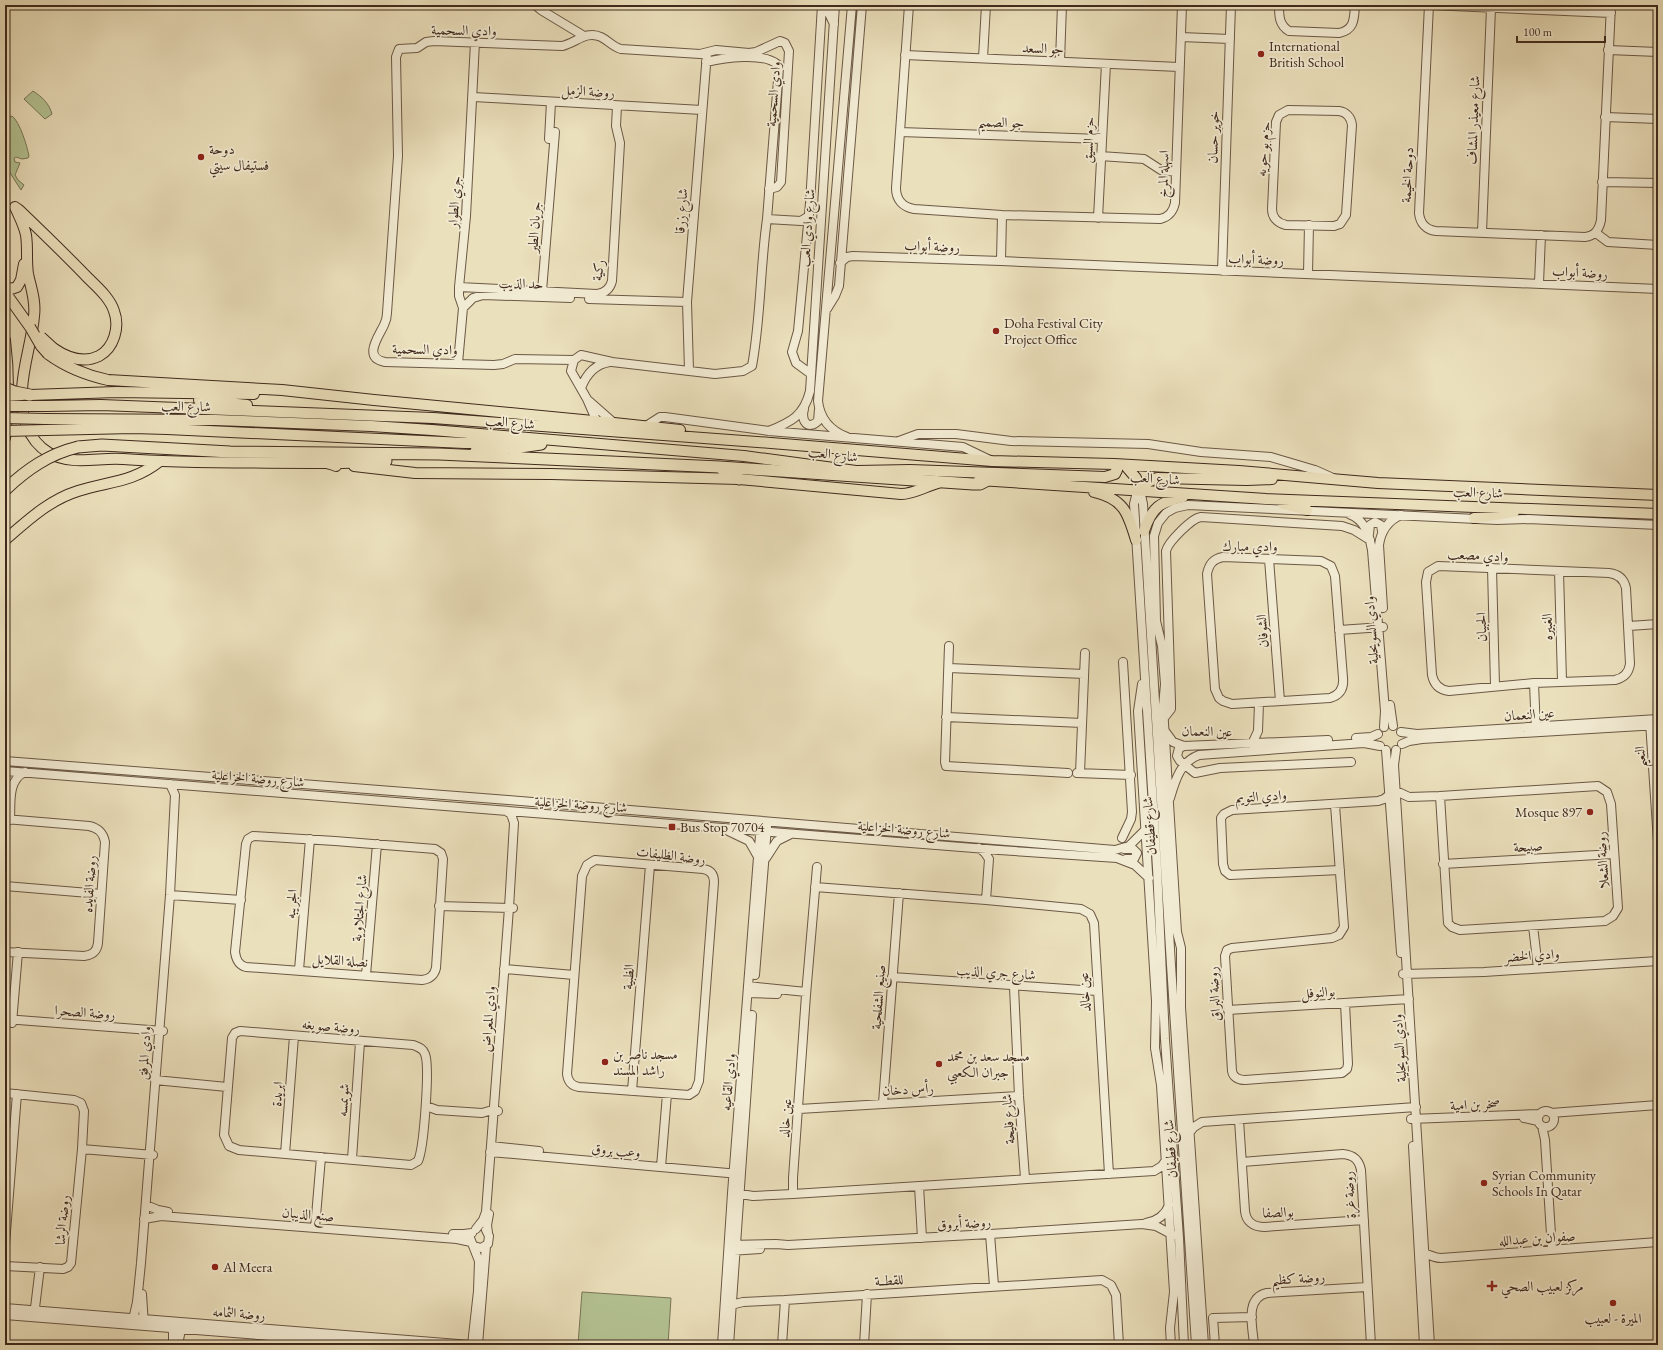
<svg xmlns="http://www.w3.org/2000/svg" width="1663" height="1350" viewBox="0 0 1663 1350" font-family="'EB Garamond',Amiri,serif">
	<style>
		.green { fill: #b4c393; stroke: #7a7658 }
		.lines { fill: none; stroke-linecap: round; stroke-linejoin: round }
		.minor-casing { stroke: #6b5845; stroke-width: 10 }
		.major-casing { stroke: #402a1d; stroke-width: 12 }
		.highway-casing { stroke: #402a1d; stroke-width: 13 }
		.minor { stroke: #f2ebd3; stroke-width: 8 }
		.major { stroke: #ebe0bc; stroke-width: 10 }
		.highway { stroke: #ebe0bc; stroke-width: 11 }
		.major-bridge-casing { stroke: #402a1d; stroke-width: 12; stroke-linecap: butt }
		.highway-bridge-casing { stroke: #402a1d; stroke-width: 13; stroke-linecap: butt }
		.major-bridge { stroke: #ebe0bc; stroke-width: 10 }
		.highway-bridge { stroke: #ebe0bc; stroke-width: 11 }
		.poi-dot { fill: #8f2418; stroke: #f2ebd3; stroke-width: 1.5 }
		.labels { text-anchor: middle; stroke-width: 3.5; stroke-linejoin: round; paint-order: stroke }
		.street-label { font-size: 14px; fill: #402a1d; stroke: #f2ebd3 }
		.poi-label { font-size: 14px; fill: #402a1d; stroke: #f2ebd3; text-anchor: start }
	</style>
	<rect width="100%" height="100%" fill="#ebe0bc"/>
	<filter id="stains"><feTurbulence type="fractalNoise" baseFrequency=".005" numOctaves="4"/><feColorMatrix values="0 0 0 0 .2 0 0 0 0 .09 0 0 0 0 .02 0 0 0 .5 -.17"/></filter>
	<radialGradient id="worn" r=".72"><stop offset=".6" stop-color="#630" stop-opacity="0"/><stop offset="1" stop-color="#630" stop-opacity=".3"/></radialGradient>
	<path class="green" d="M33,91C42,97 49,103 52,114L45,119L24,99Z
		M12,116C20,122 27,146 29,156L28,158L22,159L16,157L14,158L15,162L20,163L15,175L18,180L24,185L21,190L5,165V149L7,148C4,139 4,127 7,118Z
		M582,1292L671,1298L668,1345L578,1344Z"/>
	<g class="lines">
		<defs>
			<path id="minor" d="M535,5L541,10L584,36
				M825,5L834,24
				M909,5L896,188C896,200 903,207 914,209L1002,215L1160,219C1169,217 1173,212 1175,203L1182,5
				M1279,5C1279,16 1279,25 1289,31L1339,33C1355,30 1354,18 1355,5
				M1429,5L1419,213C1420,223 1426,230 1436,231L1585,237C1595,236 1599,230 1601,220L1611,5
				M1429,5L1611,13
				M1181,37L1230,39
				M1608,50L1658,52
				M905,55L1179,67
				M983,58L986,5
				M1060,61L1062,5
				M706,62C724,58 762,52 777,64L779,68L767,219
				M473,97L702,110
				M1288,110L1339,111C1346,112 1351,117 1352,125L1346,215L1340,224L1334,226L1286,225C1277,223 1272,217 1272,209L1276,122L1279,115Z
				M1605,117L1658,119
				M900,132L1101,139
				M549,139L551,102
				M1100,156L1144,159L1161,170L1176,172
				M1602,182L1658,183
				M1098,218L1106,64
				M1482,232L1491,8
				M1596,233L1608,242L1658,245
				M1001,261L1002,215
				M840,263L847,257L853,256L1001,261L1658,289
				M1222,271L1231,5
				M1308,274L1309,225
				M1539,283L1541,235
				M459,287L597,294C605,293 610,289 612,281L620,143L616,126L617,106
				M542,291L555,132
				M589,299L687,302
				M463,308L473,298L483,295L570,298
				M827,309L835,296L839,286L862,5
				M574,360L515,359L503,364L494,365L385,362C362,358 379,336 384,325C386,321 387,317 387,313L398,156L396,57L399,49L417,48L426,42L434,41L562,46C576,43 586,30 601,37C609,41 613,47 621,49L700,54L716,50L749,53L756,52L780,41L785,43L789,51L781,182L777,187L769,189
				M458,363L463,308L459,296V287L466,216L475,42
				M689,370L687,302L707,53
				M811,374L796,363L792,352L798,331L810,203L822,5
				M581,388C586,375 595,364 610,362
				M589,401L614,423
				M804,409C801,420 807,431 818,421L819,409
				M597,422L587,399L571,371L574,360L581,355L612,362L715,374L743,371L752,366C761,317 760,268 767,219L801,221L809,216
				M646,426L660,417H665L769,431L963,447L990,460
				M769,431C791,422 804,416 810,391L835,5
				M847,437C831,431 820,419 818,401L852,5
				M899,441L918,434H956L1011,441L1148,444L1201,452L1271,457L1315,470L1333,478
				M1140,490L1136,496L1134,504L1157,868L1165,1039L1179,1238L1184,1345
				M1140,490L1143,504L1171,965L1196,1345
				M1349,514C1365,520 1369,534 1372,550L1385,711L1384,727
				M1369,534L1370,525L1375,522L1381,525L1382,531
				M1223,557L1321,561L1331,566L1335,576L1343,678C1344,688 1340,695 1330,698L1232,704L1223,701L1219,698L1215,689L1207,574C1209,564 1213,559 1223,557Z
				M1269,559L1280,701
				M1438,566L1609,573C1618,574 1624,579 1626,588L1630,664C1629,672 1624,678 1615,680L1534,683L1449,691C1440,690 1434,685 1432,675L1426,582L1428,572Z
				M1492,568L1495,686
				M1559,571L1562,681
				M1383,608L1379,545C1381,531 1387,521 1401,515
				M1629,626L1658,624
				M1339,630L1383,627
				M949,646L945,762L946,766L1068,773
				M949,668L1084,674
				M1534,683L1536,732
				M1142,684L1138,711L1156,1001L1155,1048L1161,1085L1174,1292L1170,1328L1171,1345
				M1390,705L1393,726
				M946,717L1082,723
				M1164,718L1171,709V702L1166,551C1168,542 1192,518 1201,517L1342,526L1354,530L1370,540
				M1657,721L1658,740
				M1650,722L1658,842
				M1165,731L1173,742L1184,746L1328,740
				M1401,732L1417,734L1658,719
				M1356,738L1371,737L1378,734
				M1252,744L1258,731L1259,703
				M1402,744L1409,741L1422,739L1658,725
				M1184,746L1179,748L1177,756L1180,761L1195,773L1220,768L1351,762
				M1386,750L1401,953
				M1396,750L1394,765L1430,1345
				M5,761L508,800L1115,850L1129,846L1145,830
				M5,771L999,850L1117,858L1135,865L1149,878
				M1077,773L1131,775
				M1080,773L1085,653
				M1396,791L1409,797L1440,796L1598,786L1607,792L1611,804L1618,908L1613,916L1605,921L1460,930L1452,927L1448,923L1440,796
				M1170,798C1175,781 1180,762 1199,755L1364,743L1380,746
				M1335,805L1344,927L1339,935L1332,938L1232,948L1227,950L1225,956L1232,1071C1233,1077 1238,1080 1245,1080L1342,1073L1347,1069L1348,1064L1345,1003
				M5,819L89,826C98,828 103,832 105,842L98,943C97,952 92,955 84,956L5,952
				M10,820C11,804 7,780 25,772
				M726,830L749,841L757,855
				M253,836L335,841L435,849L441,853L443,859L436,968C434,976 430,979 422,980L246,967C238,965 236,959 235,952L246,844L248,839Z
				M1122,838L1131,819L1132,812L1123,662
				M979,848L985,853L989,859L986,900
				M1124,849H1133L1137,853L1134,859H1126
				M766,858L777,841L791,834
				M595,860L703,869C711,870 714,875 714,882L699,1081L695,1091L689,1095L579,1087C572,1086 568,1082 567,1074L582,876L587,865Z
				M1443,864L1614,854
				M1340,870L1230,875L1225,871L1223,864L1221,818L1224,814L1232,810L1378,801L1384,799L1389,795
				M5,886L101,894
				M815,887L986,900L1081,909L1090,914L1094,923L1109,1174
				M170,895L241,900
				M439,906L513,908
				M1533,926L1538,968
				M504,969L574,975
				M299,970L310,839
				M1403,974L1484,972L1658,961
				M366,975L377,844
				M755,975L767,827
				M892,977L1097,991
				M748,986L806,992
				M1014,987L1019,1096L1025,1178
				M748,993L777,994
				M1228,1010L1409,999
				M5,1019L163,1031
				M12,1023L18,952
				M240,1031L413,1045C418,1047 423,1048 425,1054C430,1066 424,1148 418,1161L411,1165L239,1150L229,1146L224,1135L232,1038L235,1033Z
				M155,1080L227,1087
				M632,1091L650,865
				M5,1093L74,1100L81,1103L84,1111L82,1149L71,1263L68,1267L63,1269L5,1266
				M883,1103L899,893
				M426,1106L437,1110L482,1113L489,1111H498
				M799,1109L1019,1096
				M1538 1119a8 8 0 1 1 16 0a8 8 0 1 1-16 0Z
				M1551,1113L1658,1105
				M1524,1118L1538,1121
				M1411,1119L1540,1114
				M1239,1120L1245,1211C1246,1221 1253,1227 1264,1227L1364,1220
				M1542,1126L1545,1140L1552,1250
				M1190,1132L1194,1127L1202,1122L1416,1107
				M491,1146L539,1151
				M1413,1146L1424,1345
				M82,1149L153,1155
				M490,1152L739,1174
				M285,1154L294,1036
				M352,1159L360,1042
				M1242,1162L1343,1154C1354,1155 1359,1160 1361,1170L1371,1345
				M661,1167L667,1094
				M919,1186L922,1238
				M735,1193L753,1196L793,1194L1154,1171L1162,1166L1166,1160
				M793,1194V1178L806,995L817,867
				M146,1205L158,1210L168,1212
				M144,1219L161,1216L457,1239L471,1242
				M1146,1223C1157,1221 1165,1216 1169,1205
				M315,1228L321,1157
				M476,1229L483,1220L486,1212L509,908L514,823L511,814L506,811
				M488,1233L487,1225L489,1214
				M453,1234H464L472,1233
				M990,1234L994,1286
				M470,1238L479,1261L478,1291L472,1345
				M5,1244L17,1094
				M730,1245L776,1244L788,1245L990,1234L1142,1224L1156,1226L1173,1235
				M474,1246L481,1248L488,1244L489,1236L486,1230
				M730,1251L760,1249
				M1420,1253C1428,1253 1433,1258 1441,1258L1658,1242
				M142,1294L144,1325
				M731,1305L743,1302L785,1300
				M5,1308L471,1345
				M5,1315L385,1345
				M34,1316L40,1267
				M132,1324L137,1302L141,1263L170,895L175,795L170,784
				M173,1324V1345
				M178,1345L182,1324
				M478,1345L486,1246
				M722,1345L732,1193L758,857L761,825
				M729,1345L752,1015
				M782,1345L785,1300L1102,1280L1111,1285L1116,1295L1119,1345
				M864,1345L867,1294
				M1204,1345L1181,1007V948L1177,932L1163,707L1165,684L1162,646L1156,621L1154,536L1158,523L1166,513L1175,508L1188,505L1497,520L1528,519L1658,525
				M1215,1345L1213,1318L1252,1317
				M1254,1345C1253,1328 1244,1298 1267,1293L1367,1287"/>
			<path id="major" d="M15,207C19,216 24,225 26,235C28,248 26,261 28,274C31,288 36,301 34,316C32,341 23,365 22,390C20,413 27,440 49,453C72,466 99,457 123,459C191,464 260,462 328,463L336,466
				M18,209C42,232 65,254 88,278C97,287 110,298 114,311C120,327 114,348 99,356C83,364 66,357 53,348
				M5,286L11,289L17,287L21,280L24,264
				M5,292L30,327
				M5,340C9,372 9,406 5,438
				M48,354C67,368 85,375 108,380L282,390L374,400L614,423L680,430
				M30,395L116,392L254,394
				M199,400L247,405
				M46,406L101,405L433,418L771,443L992,461L1114,464L1239,471L1378,483L1658,495
				M46,419L215,420L371,426L432,430L744,456L856,471
				M46,430L133,428L167,429L464,443H514
				M1125,465L1136,478L1140,490
				M354,466L415,473L551,474L739,479L901,494C914,494 926,486 938,483
				M857,471L910,470L1105,477L1115,474L1117,470L1114,464
				M979,480L1266,499L1658,514
				M1140,490L1146,483L1157,478L1247,480L1272,479
				M1094,492C1124,499 1128,513 1136,540
				M1283,504L1307,510
				M1474,518L1514,512
				M1144,531C1152,507 1160,502 1183,497
				M5,540C27,521 49,500 78,491C109,481 132,483 160,461"/>
			<path id="highway" d="M78,447L102,445L230,452L439,454L720,467L973,484H980L986,481
				M476,451L520,447L541,444
				M328,463L386,461
				M722,469L739,479"/>
		</defs>
		<use href="#minor" class="minor-casing"/>
		<use href="#major" class="major-casing"/>
		<use href="#highway" class="highway-casing"/>
		<use href="#minor" class="minor"/>
		<use href="#major" class="major"/>
		<use href="#highway" class="highway"/>
		<defs>
			<path id="major-bridge" d="M30,327L41,346L48,354
				M41,337L53,348
				M5,396L22,395
				M5,406H46
				M5,418L46,419
				M5,431L46,430"/>
			<path id="highway-bridge" d="M5,388L15,392L30,395
				M5,490C27,469 49,454 78,447"/>
		</defs>
		<use href="#major-bridge" class="major-bridge-casing"/>
		<use href="#highway-bridge" class="highway-bridge-casing"/>
		<use href="#major-bridge" class="major-bridge"/>
		<use href="#highway-bridge" class="highway-bridge"/>
	</g>
	<g class="poi-dot">
		<circle cx="1261" cy="54" r="4"/>
		<circle cx="201" cy="157" r="4"/>
		<circle cx="996" cy="331" r="4"/>
		<circle cx="1590" cy="812" r="4"/>
		<rect x="668" y="823" width="8" height="8" rx="2"/>
		<circle cx="605" cy="1062" r="4"/>
		<circle cx="939" cy="1064" r="4"/>
		<circle cx="1484" cy="1183" r="4"/>
		<circle cx="215" cy="1267" r="4"/>
		<path d="M1490 1280h4v4h4v4h-4v4h-4v-4h-4v-4h4z"/>
		<circle cx="1613" cy="1303" r="4"/>
	</g>
	<g class="labels">
		<g class="street-label">
			<text transform="translate(464 30) rotate(1)" y="5">وادي السحمية</text>
			<text transform="translate(1043 48) rotate(2)" y="5">جو السعد</text>
			<text transform="translate(588 91) rotate(3)" y="5">روضة الزمل</text>
			<text transform="translate(773 94) rotate(-86)" y="5">وادي السحمية</text>
			<text transform="translate(1473 120) rotate(-88)" y="5">شارع معيذر المشاف</text>
			<text transform="translate(1001 122) rotate(2)" y="5">جو الصميم</text>
			<text transform="translate(1213 137) rotate(-88)" y="5">خوير حسان</text>
			<text transform="translate(1088 140) rotate(-87)" y="5">حزم السيق</text>
			<text transform="translate(1263 149) rotate(-85)" y="5">حزم بو حويه</text>
			<text transform="translate(1163 174) rotate(-88)" y="5">اسهلة المرخ</text>
			<text transform="translate(1407 175) rotate(-87)" y="5">دوحة الخيمة</text>
			<text transform="translate(454 202) rotate(-86)" y="5">جري الطوار</text>
			<text transform="translate(681 211) rotate(-86)" y="5">شارع زرقا</text>
			<text transform="translate(534 227) rotate(-86)" y="5">جريان الطير</text>
			<text transform="translate(807 228) rotate(-86)" y="5">شارع وادي العب</text>
			<text transform="translate(932 246) rotate(2)" y="5">روضة أبواب</text>
			<text transform="translate(1256 259) rotate(2)" y="5">روضة أبواب</text>
			<text transform="translate(598 270) rotate(-81)" y="5">ركية</text>
			<text transform="translate(1580 272) rotate(3)" y="5">روضة أبواب</text>
			<text transform="translate(521 283) rotate(2)" y="5">حد الذيب</text>
			<text transform="translate(425 349) rotate(1)" y="5">وادي السحمية</text>
			<text transform="translate(186 406) rotate(1)" y="5">شارع العب</text>
			<text transform="translate(510 422) rotate(5)" y="5">شارع العب</text>
			<text transform="translate(833 454) rotate(7)" y="5">شارع العب</text>
			<text transform="translate(1155 478) rotate(4)" y="5">شارع العب</text>
			<text transform="translate(1478 492) rotate(2)" y="5">شارع العب</text>
			<text x="1250" y="551">وادي مبارك</text>
			<text transform="translate(1478 555) rotate(3)" y="5">وادي مصعب</text>
			<text transform="translate(1481 627) rotate(-92)" y="5">الحبيان</text>
			<text transform="translate(1547 627) rotate(-91)" y="5">الغبيره</text>
			<text transform="translate(1371 630) rotate(-94)" y="5">وادي السويحلية</text>
			<text transform="translate(1262 631) rotate(-94)" y="5">الشوفان</text>
			<text transform="translate(1529 714) rotate(-4)" y="5">عين النعمان</text>
			<text transform="translate(1207 731) rotate(1)" y="5">عين النعمان</text>
			<text transform="translate(1640 757) rotate(-94)" y="5">النعيم</text>
			<text transform="translate(258 778) rotate(5)" y="5">شارع روضة الخزاعلية</text>
			<text transform="translate(1261 796) rotate(-4)" y="5">وادي التويم</text>
			<text transform="translate(581 804) rotate(4)" y="5">شارع روضة الخزاعلية</text>
			<text transform="translate(1149 826) rotate(-94)" y="5">شارع قطيفان</text>
			<text transform="translate(904 829) rotate(5)" y="5">شارع روضة الخزاعلية</text>
			<text transform="translate(1528 846) rotate(-4)" y="5">صبيحة</text>
			<text transform="translate(671 855) rotate(7)" y="5">روضة الظليفات</text>
			<text transform="translate(1602 860) rotate(-94)" y="5">روضة الشعلا</text>
			<text transform="translate(89 884) rotate(-86)" y="5">روضة الفايده</text>
			<text transform="translate(291 904) rotate(-85)" y="5">الجريبه</text>
			<text transform="translate(359 908) rotate(-85)" y="5">شارع الجتلاوية</text>
			<text transform="translate(1532 955) rotate(-4)" y="5">وادي الخضر</text>
			<text transform="translate(340 960) rotate(4)" y="5">نصلة القلايل</text>
			<text transform="translate(996 972) rotate(4)" y="5">شارع جري الذيب</text>
			<text transform="translate(628 977) rotate(-85)" y="5">الظبية</text>
			<text transform="translate(1084 992) rotate(-93)" y="5">عين خالد</text>
			<text transform="translate(1318 992) rotate(-4)" y="5">بوالنوفل</text>
			<text transform="translate(1214 994) rotate(-94)" y="5">روضة البراق</text>
			<text transform="translate(878 997) rotate(-86)" y="5">صنيع الشفلحية</text>
			<text transform="translate(85 1012) rotate(4)" y="5">روضة الصحرا</text>
			<text transform="translate(488 1019) rotate(-86)" y="5">وادي المعراض</text>
			<text transform="translate(331 1026) rotate(5)" y="5">روضة صويغه</text>
			<text transform="translate(1399 1048) rotate(-94)" y="5">وادي السويحلية</text>
			<text transform="translate(144 1053) rotate(-86)" y="5">وادي المرفق</text>
			<text transform="translate(728 1082) rotate(-85)" y="5">وادي القاعيه</text>
			<text transform="translate(908 1089) rotate(-3)" y="5">رأس دخان</text>
			<text transform="translate(277 1094) rotate(-85)" y="5">ابريدة</text>
			<text transform="translate(343 1100) rotate(-86)" y="5">شويمسه</text>
			<text transform="translate(1475 1104) rotate(-3)" y="5">صخر بن امية</text>
			<text transform="translate(785 1118) rotate(-86)" y="5">عين خالد</text>
			<text transform="translate(1008 1119) rotate(-94)" y="5">شارع فليحة</text>
			<text transform="translate(1170 1149) rotate(-94)" y="5">شارع قطيفان</text>
			<text transform="translate(616 1150) rotate(5)" y="5">وعب بروق</text>
			<text transform="translate(1349 1195) rotate(-94)" y="5">روضة غرة</text>
			<text transform="translate(1278 1212) rotate(-2)" y="5">بوالصفا</text>
			<text transform="translate(308 1214) rotate(5)" y="5">صنع الذيبان</text>
			<text transform="translate(62 1220) rotate(-85)" y="5">روضة الرشا</text>
			<text transform="translate(964 1223) rotate(-3)" y="5">روضة أبروق</text>
			<text transform="translate(1537 1238) rotate(-4)" y="5">صفوان بن عبدالله</text>
			<text transform="translate(1298 1278) rotate(-4)" y="5">روضة كظيم</text>
			<text transform="translate(889 1280) rotate(-4)" y="5">للقطــة</text>
			<text transform="translate(239 1313) rotate(4)" y="5">روضة الثمامه</text>
		</g>
		<g class="poi-label">
			<text x="1269" y="51">International<tspan x="1269" dy="16">British School</tspan></text>
			<text x="209" y="154">دوحة<tspan x="209" dy="16">فستيفال سيتي</tspan></text>
			<text x="1004" y="328">Doha Festival City<tspan x="1004" dy="16">Project Office</tspan></text>
			<text x="1582" y="817" text-anchor="end">Mosque 897</text>
			<text x="680" y="832">Bus Stop 70704</text>
			<text x="613" y="1059">مسجد ناصر بن<tspan x="613" dy="16">راشد المسند</tspan></text>
			<text x="947" y="1061">مسجد سعد بن محمد<tspan x="947" dy="16">جبران الكعبي</tspan></text>
			<text x="1492" y="1180">Syrian Community<tspan x="1492" dy="16">Schools In Qatar</tspan></text>
			<text x="223" y="1272">Al Meera</text>
			<text x="1501" y="1291">مركز لعبيب الصحي</text>
			<text x="1613" y="1323" text-anchor="middle">الميرة - لعبيب</text>
		</g>
	</g>
	<rect width="1663" height="1350" fill="none" stroke="#ebe0bc" stroke-width="20"/>
	<rect x="6" y="6" width="1651" height="1338" fill="none" stroke="#402a1d" stroke-width="2"/>
	<rect x="10" y="10" width="1643" height="1330" fill="none" stroke="#402a1d"/>
	<path d="M1517 36v6h88v-6" fill="none" stroke="#402a1d" stroke-width="2"/>
	<text x="1523" y="36" font-size="12" fill="#402a1d" stroke="#f2ebd3" stroke-width="3" paint-order="stroke">100 m</text>
	<rect width="100%" height="100%" filter="url(#stains)"/>
	<rect width="100%" height="100%" fill="url(#worn)"/>
</svg>
